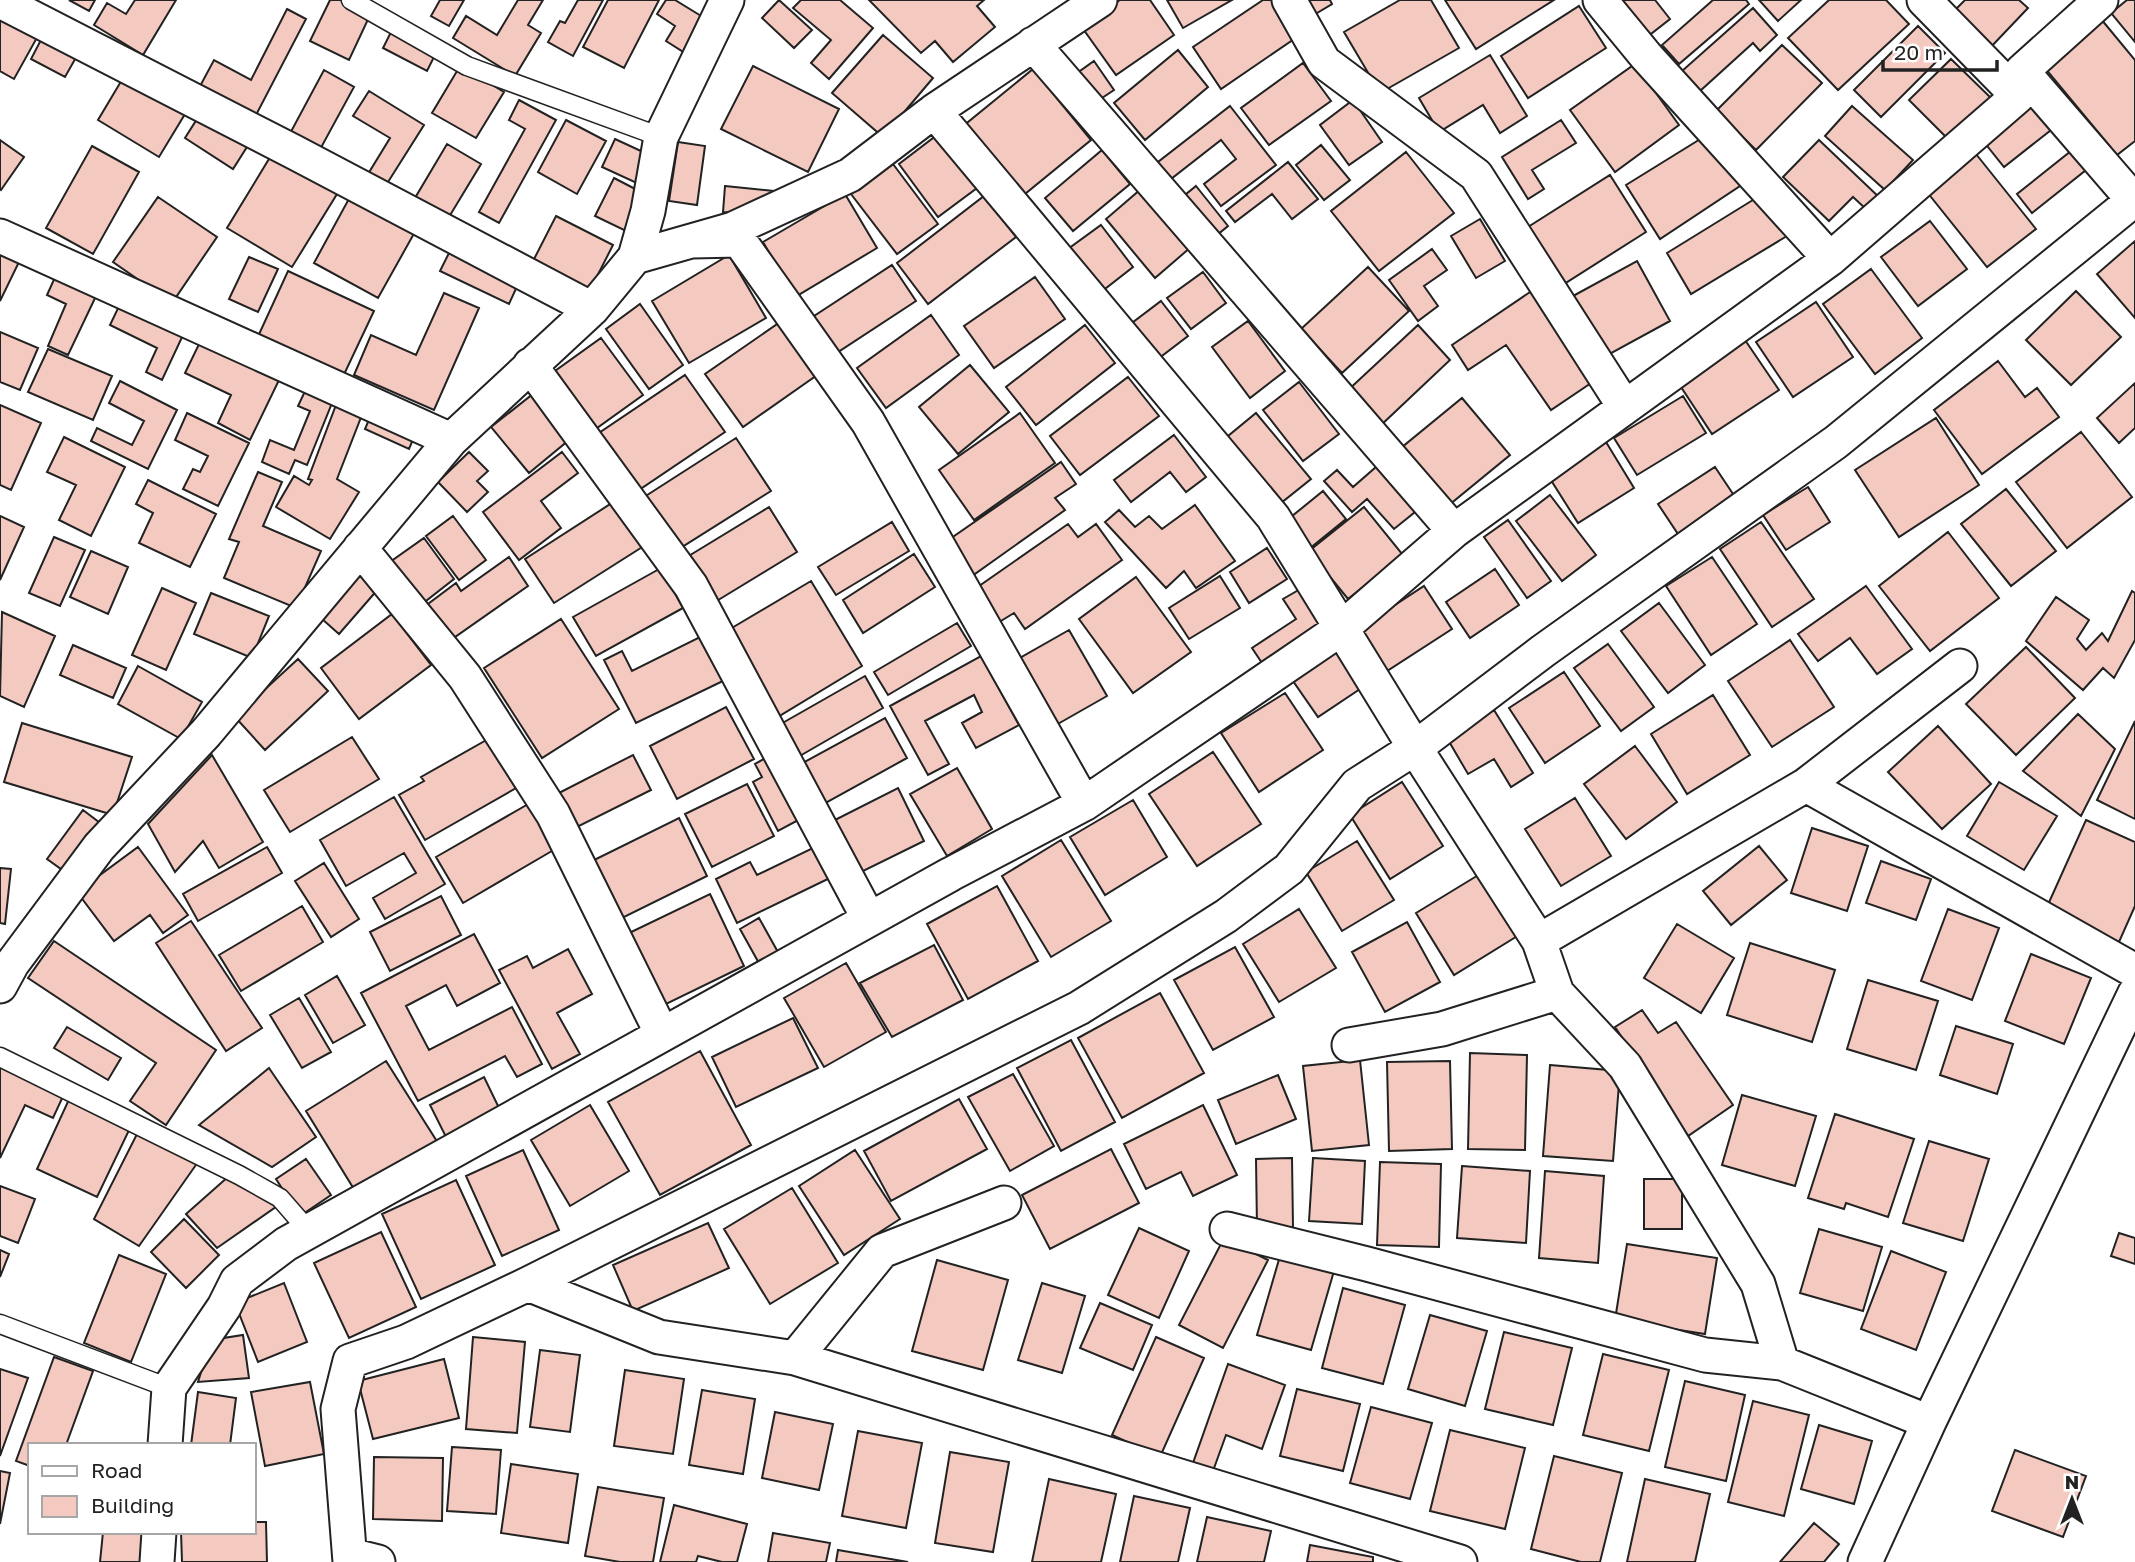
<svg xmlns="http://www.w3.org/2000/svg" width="2135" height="1562" viewBox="0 0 2135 1562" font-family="'Golos Text',sans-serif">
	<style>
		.building { fill: #f3c9c0; stroke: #222; stroke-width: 2 }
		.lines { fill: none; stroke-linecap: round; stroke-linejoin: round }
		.service-casing { stroke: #222; stroke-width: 21 }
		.minor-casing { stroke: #222; stroke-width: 37 }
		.service { stroke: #fff; stroke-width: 18 }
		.minor { stroke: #fff; stroke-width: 33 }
	</style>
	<rect width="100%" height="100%" fill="#fff"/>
	<path class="building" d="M69,0H95L89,11Z
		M135,0H176L143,55L94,25L107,3L126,14Z
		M330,0H344L371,13L349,60L310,41Z
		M440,0H464L449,26L431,16Z
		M518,0H543L528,25L541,33L515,76L453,38L466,16L497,35Z
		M578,0H603L573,56L548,42L560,21L565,23Z
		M608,0H659L624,68L583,47Z
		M666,0H675L706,19L685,53L666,41L675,26L657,14Z
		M779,0L812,30L794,48L762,18Z
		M801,0H840L873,28L829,79L811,63L831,40L793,8Z
		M869,0H984L977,6L995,27L953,62L935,41L921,53Z
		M1120,0H1150L1174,35L1116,75L1081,26Z
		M1167,0H1232L1183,28Z
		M1263,0H1276L1300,35L1221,89L1193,47Z
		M1294,0H1330L1332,4L1307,19Z
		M1400,0H1431L1459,48L1380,93L1344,32Z
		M1445,0H1554L1476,49Z
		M1618,0H1655L1670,19L1647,37Z
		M1713,0H1746L1749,4L1679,64L1662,45Z
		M1759,0H1801L1778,21Z
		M1829,0H1886L1909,24L1838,90L1788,38Z
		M1965,0H2019L2028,8L1989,49L1951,14Z
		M2127,0H2135V42L2111,13Z
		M1579,6L1606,48L1528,98L1501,56Z
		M1753,8L1777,35L1760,51L1753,43L1700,91L1682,71Z
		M287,9L306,19L255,117L199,88L214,60L251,80Z
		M0,13L39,34L14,79L0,71Z
		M2101,19L2135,60V141L2117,155L2044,67Z
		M1918,26L1945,53L1881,117L1854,90Z
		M393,28L437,51L427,71L383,48Z
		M883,35L933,78L883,137L832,93Z
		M43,36L78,54L65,77L31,59Z
		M1782,45L1822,83L1756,150L1716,111Z
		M1178,50L1208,87L1145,140L1114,103Z
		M1490,55L1527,116L1500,133L1483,105L1439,132L1419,98Z
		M1951,59L1991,98L1949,140L1909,100Z
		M1094,61L1114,90L1093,104L1073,76Z
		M1303,63L1331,101L1269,145L1241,108Z
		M1635,64L1679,125L1615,172L1570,110Z
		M460,66L504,92L476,138L432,113Z
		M753,66L839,109L808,172L721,129Z
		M1033,69L1091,140L1020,198L962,127Z
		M324,70L354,87L317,155L287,139Z
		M126,73L188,109L159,157L98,120Z
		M369,91L424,125L383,190L365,179L390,138L353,116Z
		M519,100L556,120L499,223L479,212L525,129L509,120Z
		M1353,100L1382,142L1349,165L1320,125Z
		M2031,105L2051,130L2004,167L1984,142Z
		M1230,106L1276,165L1221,206L1204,184L1236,159L1221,140L1162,186L1149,169Z
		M1852,106L1913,160L1885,190L1825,136Z
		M204,108L252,139L233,169L185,138Z
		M566,120L606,141L577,194L538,172Z
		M1561,120L1576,143L1532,170L1544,189L1528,199L1502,157Z
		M937,135L977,188L938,217L899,164Z
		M1702,138L1743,184L1660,239L1626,185Z
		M615,139L654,157L641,185L602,167Z
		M0,140L24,157L1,190L0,189Z
		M1819,140L1881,199L1868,211L1853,197L1829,221L1783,177Z
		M678,142L705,146L697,205L669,201Z
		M447,144L481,164L449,217L415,198Z
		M1321,145L1350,180L1324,200L1296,165Z
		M92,146L139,172L93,254L46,228Z
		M1102,150L1130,184L1073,231L1045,198Z
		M2071,151L2086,170L2032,213L2017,194Z
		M1406,152L1454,213L1379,271L1331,211Z
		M272,154L337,194L292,267L227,228Z
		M1976,154L2036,229L1987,267L1927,192Z
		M1288,162L1318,199L1292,219L1272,194L1235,222L1226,211Z
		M893,164L938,224L897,254L851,194Z
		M1610,175L1646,232L1564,284L1528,227Z
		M614,178L645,194L626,231L595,216Z
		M725,186L793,193L764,214L723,212Z
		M1196,186L1228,226L1206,244L1174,204Z
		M1141,189L1191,247L1155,278L1106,219Z
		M845,194L877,248L795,297L763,242Z
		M351,195L416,230L378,298L314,263Z
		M1761,195L1787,236L1691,294L1667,253Z
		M984,196L1016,237L928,304L897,263Z
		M158,197L217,237L172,303L113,262Z
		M556,216L613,245L587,296L530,267Z
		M1480,219L1505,261L1476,278L1451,236Z
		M1930,221L1967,269L1918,306L1881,257Z
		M1101,225L1133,267L1101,292L1068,249Z
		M2135,241V318L2097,274Z
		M452,247L520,280L509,304L440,271Z
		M1432,249L1447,270L1424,286L1438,306L1418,321L1389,280Z
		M0,253L19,262L0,301Z
		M729,255L766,318L689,363L652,301Z
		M249,257L278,269L258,312L229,299Z
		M1637,261L1670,321L1606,356L1573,296Z
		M892,265L916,301L835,354L811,318Z
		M1368,267L1409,311L1342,373L1301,329Z
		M1871,269L1922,338L1875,374L1823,304Z
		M288,271L374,311L340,383L255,343Z
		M1203,272L1226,303L1191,329L1167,298Z
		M56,275L97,294L68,355L48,346L66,304L47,295Z
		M1035,277L1065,319L994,368L964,326Z
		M1536,288L1597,379L1551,410L1506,345L1468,370L1452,345Z
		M2076,291L2121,337L2071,385L2026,340Z
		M444,293L479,308L434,410L354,375L371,335L416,355Z
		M1161,301L1188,336L1150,365L1124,329Z
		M121,302L184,333L162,380L146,372L157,348L110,325Z
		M1816,302L1853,357L1793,397L1756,342Z
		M640,304L683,365L649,389L606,329Z
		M931,315L959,355L886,408L857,368Z
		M783,320L820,373L743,427L705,374Z
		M1248,321L1285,371L1250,398L1212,347Z
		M1085,325L1115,363L1036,425L1006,387Z
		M1418,325L1450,360L1379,427L1346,392Z
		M0,332L38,348L20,390L0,382Z
		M601,338L643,395L590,433L548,376Z
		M201,340L280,378L250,440L218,423L231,395L185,373Z
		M1745,340L1779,390L1712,434L1679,384Z
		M48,349L112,376L93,420L28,392Z
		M1998,361L2025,397L2037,388L2059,417L1982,474L1934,410Z
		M970,365L1009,412L958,454L919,407Z
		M685,375L725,432L630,496L590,439Z
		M1128,377L1159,416L1080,475L1050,436Z
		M120,381L177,410L148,469L91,441L97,428L132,445L144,421L109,403Z
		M1299,382L1339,434L1303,461L1263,410Z
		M2135,383V428L2119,443L2097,418Z
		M307,387L334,398L307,465L295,460L289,474L262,462L270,440L294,450L310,411L298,406Z
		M538,390L575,435L529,473L491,427Z
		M1683,396L1706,433L1637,475L1614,438Z
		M339,397L365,407L337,479L359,492L330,539L276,507L294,476L309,485L312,480L308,479Z
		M1462,398L1510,455L1449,505L1401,448Z
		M0,405L41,423L11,490L0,485Z
		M373,410L417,430L409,449L365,429Z
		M187,413L249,443L218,506L183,489L193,469L200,472L208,456L175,440Z
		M1020,413L1055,463L974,520L939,470Z
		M1256,413L1311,479L1276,507L1222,441Z
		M1936,418L1979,485L1899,537L1855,470Z
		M2081,432L2132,497L2067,548L2016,482Z
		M1174,435L1206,477L1186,492L1170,472L1131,502L1114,480Z
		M64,437L125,467L91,536L59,520L76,485L47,472Z
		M736,438L771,491L674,552L641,499Z
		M1606,442L1634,488L1578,523L1549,477Z
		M469,452L488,471L477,481L488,492L467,512L438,482Z
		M562,452L578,473L541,501L561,528L519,560L483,512Z
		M1061,462L1076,484L1055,498L1065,510L972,576L947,541Z
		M1376,467L1415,512L1394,529L1367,499L1352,512L1324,481L1337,470L1353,487Z
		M1715,467L1735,497L1678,534L1658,504Z
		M258,472L282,482L263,526L321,551L296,608L224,578L239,542L229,539Z
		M148,480L216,514L190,567L139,543L153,513L136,504Z
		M1808,487L1830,522L1786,550L1763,515Z
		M2006,489L2056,551L2011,586L1961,524Z
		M1323,491L1346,519L1309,549L1286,521Z
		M1550,495L1596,555L1562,581L1516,521Z
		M618,499L647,544L554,603L525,559Z
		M1195,505L1235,561L1196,588L1184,571L1166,588L1105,522L1119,510L1135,527L1149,516L1162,529Z
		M769,507L797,552L715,602L687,557Z
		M1364,507L1403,555L1348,599L1309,551Z
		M0,516L24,527L0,580Z
		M453,516L486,560L459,580L426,536Z
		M1508,520L1551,581L1527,598L1484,537Z
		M892,522L909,551L836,595L818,567Z
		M1761,522L1814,599L1772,627L1720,549Z
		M1068,524L1078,537L1096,524L1122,560L1025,629L1014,613L996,624L972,591Z
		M1948,532L1999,598L1930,651L1879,586Z
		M54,537L85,550L60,606L29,593Z
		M424,538L454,579L422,604L390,562Z
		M1267,548L1287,579L1249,603L1230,572Z
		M91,551L128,567L108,614L70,597Z
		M914,554L935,587L863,633L843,600Z
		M509,557L528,586L445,644L420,610L456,583L461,591Z
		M1712,557L1757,624L1711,655L1666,586Z
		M661,568L683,608L596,656L573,617Z
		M1495,569L1519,605L1470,638L1446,602Z
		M361,573L379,588L339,634L322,619Z
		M1220,576L1240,608L1189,639L1169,608Z
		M1136,577L1191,652L1133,693L1079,619Z
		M811,581L862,666L776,718L725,632Z
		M1424,586L1452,629L1387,671L1360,628Z
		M1866,586L1912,649L1877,674L1850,638L1818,661L1798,634Z
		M162,588L196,603L166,670L132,655Z
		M1302,588L1327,626L1264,666L1252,648L1296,619L1283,599Z
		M2132,591L2135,593V640L2114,678L2103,668L2083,690L2026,641L2056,597L2089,620L2077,639L2086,650L2102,633L2108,641Z
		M211,593L269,616L252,658L194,634Z
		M1659,603L1705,665L1668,693L1621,631Z
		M2,612L55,636L24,707L0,696Z
		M392,614L431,665L359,719L321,668Z
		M561,619L619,709L542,758L484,668Z
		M957,623L971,646L888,695L874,672Z
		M1069,630L1107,696L1049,729L1011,663Z
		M702,636L725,680L636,723L604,660L622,651L632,671Z
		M1790,640L1834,707L1772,747L1728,681Z
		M1608,644L1654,707L1621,731L1574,668Z
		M73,645L126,668L113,698L60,675Z
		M2026,647L2075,698L2016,755L1966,704Z
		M1342,649L1366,685L1318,717L1293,681Z
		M981,656L1019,725L976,748L962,723L982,712L974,695L925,721L949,764L928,775L890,706Z
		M298,659L328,691L265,750L235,717Z
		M138,666L202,702L181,739L118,704Z
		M1564,672L1600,726L1545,763L1509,708Z
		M865,676L883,708L798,757L779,725Z
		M1285,693L1323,750L1259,792L1221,733Z
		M1713,695L1750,755L1687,794L1651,734Z
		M726,707L754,759L677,799L650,746Z
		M1494,710L1533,773L1511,787L1494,759L1468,774L1447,738Z
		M2078,714L2115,749L2081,816L2023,771Z
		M885,718L907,758L822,805L799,765Z
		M2135,721V819L2097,800Z
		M22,723L132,757L113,815L4,782Z
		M1938,726L1991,784L1942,829L1888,772Z
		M497,734L525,783L425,840L399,795L424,781L421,777Z
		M352,737L379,779L290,832L264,790Z
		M1635,746L1677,802L1626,839L1584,784Z
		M1213,752L1261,824L1197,866L1149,794Z
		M212,755L263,842L219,868L203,841L175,872L148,824Z
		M633,755L651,790L573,829L555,795Z
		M771,755L804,817L778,831L753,782L762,777L755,764Z
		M957,768L992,829L947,856L910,794Z
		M1402,782L1443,846L1390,879L1350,815Z
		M1999,782L2057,816L2024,870L1967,836Z
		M747,784L774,836L712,867L685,814Z
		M898,788L924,841L851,877L825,825Z
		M394,797L445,884L385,919L373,898L416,873L404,853L346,886L320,840Z
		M1575,798L1611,856L1561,886L1525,829Z
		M1133,800L1167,857L1105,895L1070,837Z
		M530,803L557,848L463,903L436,857Z
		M83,810L104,826L68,874L47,859Z
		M679,818L707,876L614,922L586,864Z
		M2086,820L2135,842V906L2119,942L2046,909Z
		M1812,828L1868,846L1847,911L1791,893Z
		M1061,840L1111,921L1051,957L1002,876Z
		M1357,841L1394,900L1342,931L1306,872Z
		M817,846L832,877L737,923L716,879L750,862L757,875Z
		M1759,846L1787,880L1731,925L1703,891Z
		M138,847L188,915L163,933L150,915L114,941L77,892Z
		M267,847L282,873L198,921L183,894Z
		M1881,861L1931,879L1916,920L1866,903Z
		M324,863L359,919L331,937L295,881Z
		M0,868L11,869L5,924L0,923Z
		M1480,874L1519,935L1454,975L1416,913Z
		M997,886L1038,961L968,999L927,924Z
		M710,894L744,966L662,1006L627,934Z
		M441,896L461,935L390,971L370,932Z
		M302,906L323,942L241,991L219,955Z
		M1299,909L1336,968L1279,1002L1243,944Z
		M1948,909L1999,928L1972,1000L1921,981Z
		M759,918L779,954L760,965L740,929Z
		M191,921L262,1028L226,1051L156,943Z
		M1407,922L1440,982L1385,1012L1352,952Z
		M1677,924L1734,958L1701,1013L1644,978Z
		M474,934L500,983L457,1006L446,985L406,1006L429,1050L512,1007L542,1064L517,1077L505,1056L418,1101L361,993Z
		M54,941L216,1050L166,1125L130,1101L156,1063L28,978Z
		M1750,943L1835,970L1812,1042L1727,1015Z
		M934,945L963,1000L892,1037L860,983Z
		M1235,947L1274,1017L1213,1050L1174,980Z
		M568,949L592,994L557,1013L580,1054L552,1069L499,970L527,956L533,968Z
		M2031,954L2091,978L2064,1044L2005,1021Z
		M846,963L886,1032L824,1067L784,998Z
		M337,976L365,1025L333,1043L305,995Z
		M1868,980L1938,1001L1916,1070L1847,1049Z
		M1160,993L1204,1073L1122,1118L1078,1038Z
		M299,998L331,1052L302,1068L270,1015Z
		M1642,1010L1658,1033L1676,1022L1733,1105L1688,1136L1615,1027Z
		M793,1018L818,1068L736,1107L712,1057Z
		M1956,1026L2013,1044L1997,1094L1940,1075Z
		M67,1027L121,1058L108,1080L54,1048Z
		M1071,1040L1115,1122L1061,1151L1017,1068Z
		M700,1051L751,1145L660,1195L608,1102Z
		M1470,1053L1527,1055L1525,1150L1468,1149Z
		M1360,1060L1369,1145L1312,1151L1303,1066Z
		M386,1061L438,1143L357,1194L306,1111Z
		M1450,1061L1452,1149L1389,1151L1387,1062Z
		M0,1063L65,1092L53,1118L25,1105L0,1158Z
		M1550,1065L1620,1071L1613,1161L1543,1156Z
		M269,1068L316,1137L272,1167L199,1125Z
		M1013,1074L1054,1146L1010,1171L968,1097Z
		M1278,1075L1296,1119L1236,1144L1218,1100Z
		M484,1077L501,1112L447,1139L430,1105Z
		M71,1095L132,1124L97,1197L37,1169Z
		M1742,1095L1816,1116L1795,1186L1722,1165Z
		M959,1099L987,1149L891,1201L864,1151Z
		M590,1105L629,1171L570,1206L531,1140Z
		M1203,1105L1237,1175L1193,1196L1181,1172L1146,1189L1124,1144Z
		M1835,1114L1914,1139L1888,1217L1846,1203L1844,1209L1808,1198Z
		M138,1132L198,1162L139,1246L94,1219Z
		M1929,1141L1989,1159L1963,1241L1903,1223Z
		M1111,1149L1139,1203L1050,1249L1022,1195Z
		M523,1150L559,1230L502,1256L466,1176Z
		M855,1150L900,1219L844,1255L799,1186Z
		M1292,1158L1293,1227L1257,1228L1256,1159Z
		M1313,1158L1365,1161L1362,1224L1309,1221Z
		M306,1159L331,1195L300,1216L276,1179Z
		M1380,1162L1441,1164L1439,1247L1377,1245Z
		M1462,1166L1530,1171L1526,1243L1457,1238Z
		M1545,1171L1604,1176L1598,1263L1539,1258Z
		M229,1176L280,1204L217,1248L186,1214Z
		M1644,1179H1682V1229H1644Z
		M456,1180L495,1265L421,1299L382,1214Z
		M0,1186L35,1199L18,1243L0,1236Z
		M792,1188L838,1263L770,1304L724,1229Z
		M184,1219L219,1255L186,1288L151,1252Z
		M708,1223L729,1268L633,1311L613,1265Z
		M1139,1228L1189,1251L1159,1318L1108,1295Z
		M1819,1229L1882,1247L1863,1311L1800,1293Z
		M381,1232L416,1307L349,1338L314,1263Z
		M2119,1233L2135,1238V1264L2111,1256Z
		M1224,1238L1268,1260L1223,1348L1179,1325Z
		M1627,1244L1717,1258L1705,1334L1615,1320Z
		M0,1250L9,1254L0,1277Z
		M1891,1251L1946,1272L1916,1350L1861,1329Z
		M119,1255L166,1274L131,1362L84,1343Z
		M1280,1256L1334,1271L1311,1350L1257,1335Z
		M937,1260L1008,1280L983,1370L912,1351Z
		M284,1283L307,1342L258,1362L235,1303Z
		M1042,1283L1085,1296L1062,1373L1018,1360Z
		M1343,1288L1405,1305L1383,1384L1322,1368Z
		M1100,1303L1152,1325L1133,1370L1080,1348Z
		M1430,1315L1487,1331L1465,1406L1408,1389Z
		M1504,1332L1572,1348L1553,1425L1485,1409Z
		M243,1335L249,1378L198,1382L211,1340Z
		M473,1337L525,1342L517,1433L466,1429Z
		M1156,1337L1204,1358L1160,1457L1112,1435Z
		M540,1350L580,1355L570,1432L530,1427Z
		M1603,1354L1669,1370L1649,1451L1583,1435Z
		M54,1357L93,1371L66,1445H30V1466L16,1461Z
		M444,1359L459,1418L373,1439L358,1381Z
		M1228,1364L1285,1385L1262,1449L1226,1435L1213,1471L1193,1463Z
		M0,1369L28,1378L0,1456Z
		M625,1370L684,1379L673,1454L614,1446Z
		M1685,1381L1745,1395L1726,1481L1665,1467Z
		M310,1382L324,1454L265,1466L251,1392Z
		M1297,1389L1360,1404L1343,1471L1280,1456Z
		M702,1390L755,1399L743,1474L689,1465Z
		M198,1392L236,1398L230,1445H191Z
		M1753,1401L1809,1415L1784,1516L1728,1502Z
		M1371,1407L1432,1423L1410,1499L1350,1483Z
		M775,1412L833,1424L819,1490L762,1478Z
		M1819,1425L1872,1441L1854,1504L1801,1489Z
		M1450,1430L1525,1448L1505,1529L1430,1511Z
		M858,1431L922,1443L906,1528L842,1516Z
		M452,1447L501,1450L496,1514L447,1511Z
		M2015,1450L2086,1476L2063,1537L1992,1511Z
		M950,1452L1009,1462L993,1552L935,1543Z
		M1554,1456L1622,1473L1600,1562H1581L1531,1549Z
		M374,1457L443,1458L442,1521L373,1519Z
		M511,1464L578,1474L568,1543L501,1533Z
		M0,1471L10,1473L0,1524Z
		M1049,1479L1116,1494L1101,1562H1032Z
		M1645,1479L1710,1494L1695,1562H1627Z
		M598,1487L664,1498L653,1562H620L585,1556Z
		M1134,1496L1190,1508L1178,1562H1120Z
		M674,1505L747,1524L737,1562H722L698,1556L696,1562H660Z
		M1207,1517L1271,1531L1264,1562H1197Z
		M254,1522H266L267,1562H182L181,1532H254Z
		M1814,1523L1839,1544L1824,1562H1780Z
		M103,1532H145L142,1562H100Z
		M773,1533L830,1543L826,1562H768Z
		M1310,1545L1373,1557V1562H1307Z
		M838,1550L908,1562H836Z"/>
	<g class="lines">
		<defs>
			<path id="service" d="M351,0L467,66L661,137
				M0,1057L239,1175L280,1198L307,1229L315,1225
				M0,1324L169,1388"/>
			<path id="minor" d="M1289,0L1324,62L1476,175L1624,406
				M1600,0L1646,56L1830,259
				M1924,0L2018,96
				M0,1L294,152L592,309
				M1033,44L1454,531
				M2022,71L2135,202
				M934,111L1273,517L1415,748L1539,941L1557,993L1625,1066L1758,1284L1782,1363
				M0,236L451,440
				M692,241L739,240L868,422L1084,804
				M635,257L733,229L850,175L934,111L1100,0
				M530,365L691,586L869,919
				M360,548L465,677L553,814L662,1034
				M1806,785L2135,971
				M1539,941L1806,785L1960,666
				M0,986L12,964L99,847L206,733L451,440L592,309L635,257L648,211L661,137L727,0
				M1349,1045L1442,1029L1557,993
				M1227,1229L1367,1264L1705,1355L1782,1363L1929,1422
				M528,1284L659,1337L795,1358L1460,1562
				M795,1358L882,1251L1004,1203
				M165,1445L169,1388L224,1307L237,1281L286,1244L951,874L1084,804L1342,628L1454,531L1830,259L2018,96L2022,71L2101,0
				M350,1555L378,1562
				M157,1562L159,1532
				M350,1562L338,1409L350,1361L406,1342L528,1284L1079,1008L1226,916L1289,869L1357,785L1415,748L1543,651L1836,442L2135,199
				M1865,1562L1929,1422L2135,993"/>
		</defs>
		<use href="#service" class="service-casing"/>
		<use href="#minor" class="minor-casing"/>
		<use href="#service" class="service"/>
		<use href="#minor" class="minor"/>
	</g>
	<rect x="28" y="1443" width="228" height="91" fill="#ffffff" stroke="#a7a7a7" stroke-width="2"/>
	<rect x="42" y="1466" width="35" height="10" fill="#ffffff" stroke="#a7a7a7" stroke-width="2"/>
	<text x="91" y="1478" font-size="21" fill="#222222">Road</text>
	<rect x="42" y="1496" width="35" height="21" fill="#f3c9c0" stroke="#a7a7a7" stroke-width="2"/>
	<text x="91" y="1513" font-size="21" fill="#222222">Building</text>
	<g transform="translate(2072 1499)" stroke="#ffffff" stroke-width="5" paint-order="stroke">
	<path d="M0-5L12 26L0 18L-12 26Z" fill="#222222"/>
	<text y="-10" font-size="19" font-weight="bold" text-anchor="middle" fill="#222222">N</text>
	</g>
	<path d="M1883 60v10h114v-10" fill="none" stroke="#222222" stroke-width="3.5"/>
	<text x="1894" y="60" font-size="21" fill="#222222" stroke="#ffffff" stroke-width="5" paint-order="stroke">20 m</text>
</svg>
